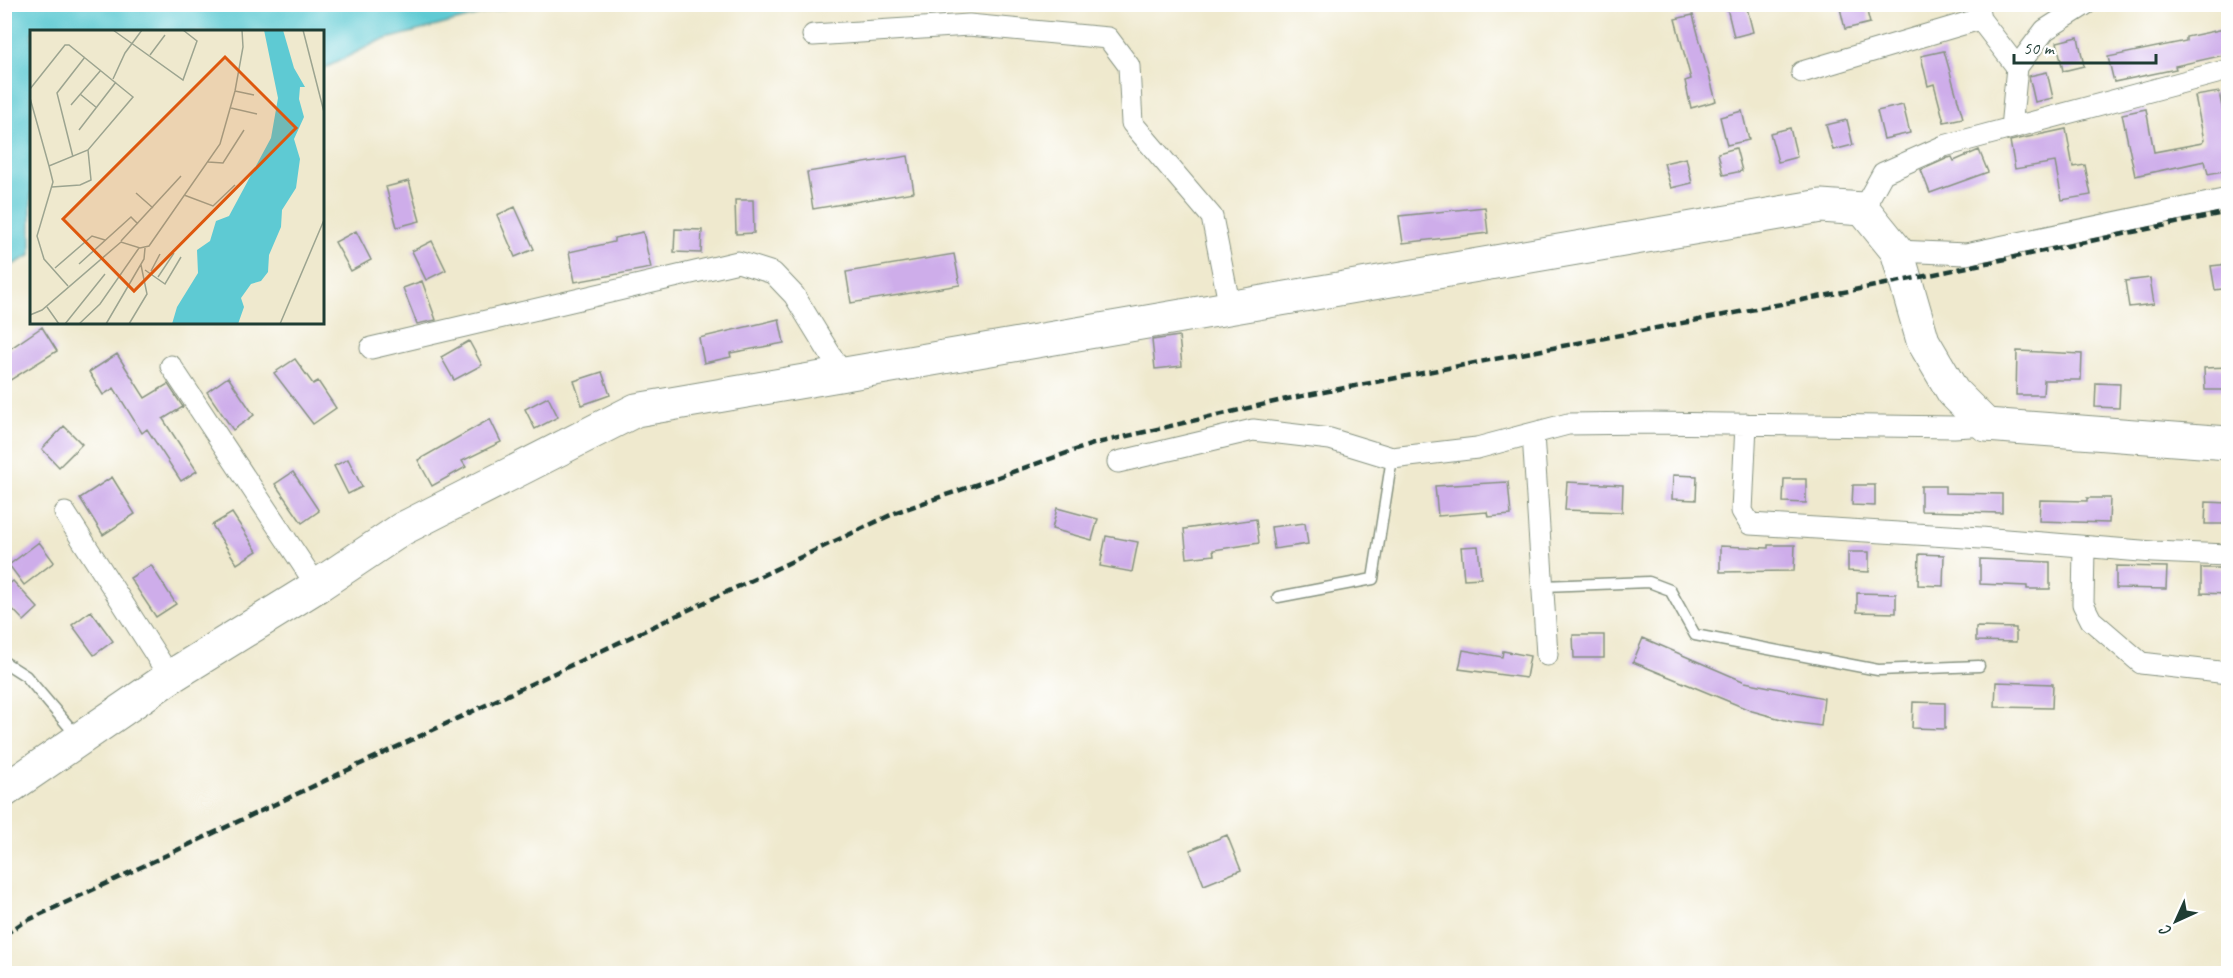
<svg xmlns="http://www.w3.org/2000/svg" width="2233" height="978" viewBox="0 0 2233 978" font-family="Caveat,sans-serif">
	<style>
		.water { fill: #5ecad3; stroke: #3e8484; stroke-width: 1.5 }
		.building { fill: #ceadea }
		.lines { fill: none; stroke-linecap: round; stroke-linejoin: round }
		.service-casing { stroke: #879381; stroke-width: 13 }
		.minor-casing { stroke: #879381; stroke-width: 23 }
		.primary-casing { stroke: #879381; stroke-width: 35 }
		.service { stroke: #fff; stroke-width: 10 }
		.minor { stroke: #fff; stroke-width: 21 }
		.primary { stroke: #fff; stroke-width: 33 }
		.rail { stroke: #1f3d34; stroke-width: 4.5; stroke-dasharray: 9 4.5; stroke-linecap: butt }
		.inset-road { fill: none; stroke: #9ca490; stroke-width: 1.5 }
		.view { fill: #de580e; fill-opacity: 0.15; stroke: #de580e; stroke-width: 3 }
		.inset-edge { fill: none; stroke: #1f3d34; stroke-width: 3 }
	</style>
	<rect width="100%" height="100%" fill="#fff"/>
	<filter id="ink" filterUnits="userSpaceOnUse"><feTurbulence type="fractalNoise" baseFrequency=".0167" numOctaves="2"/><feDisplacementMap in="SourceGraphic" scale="12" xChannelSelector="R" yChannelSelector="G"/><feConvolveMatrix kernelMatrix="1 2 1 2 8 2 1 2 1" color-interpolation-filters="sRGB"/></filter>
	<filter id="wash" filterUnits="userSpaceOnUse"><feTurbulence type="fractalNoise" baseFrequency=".008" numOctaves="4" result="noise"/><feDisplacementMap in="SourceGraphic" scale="24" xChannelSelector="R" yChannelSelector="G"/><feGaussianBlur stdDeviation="1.35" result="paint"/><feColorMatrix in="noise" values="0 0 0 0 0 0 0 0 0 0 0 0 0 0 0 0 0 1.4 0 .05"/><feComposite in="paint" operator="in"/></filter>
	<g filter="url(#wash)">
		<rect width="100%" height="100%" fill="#efe9ce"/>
		<path class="water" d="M5,4H518V5L379,41L323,69L322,32H32L31,255L5,269Z"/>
		<g id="blocks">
			<path class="building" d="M1726,4H1746L1753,32L1734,37Z
				M1839,4H1865L1870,23L1845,29Z
				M1693,15L1716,101L1691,108L1685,81L1691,79L1675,19Z
				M2229,28V54L2175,66L2176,69L2114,82L2108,57L2186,41V37Z
				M2078,37L2084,66L2063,71L2057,42Z
				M1944,51L1963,118L1944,122L1934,84L1928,86L1921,56Z
				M2047,72L2053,98L2035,102L2029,76Z
				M2219,92L2229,142V170L2208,174L2205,161L2135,176L2122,114L2146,109L2154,152L2202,143L2204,140L2195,96Z
				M1903,105L1910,133L1884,139L1877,111Z
				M1742,111L1749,140L1727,145L1720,117Z
				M1847,120L1853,145L1833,150L1826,125Z
				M1790,128L1797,157L1778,162L1770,133Z
				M2066,129L2073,167L2085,165L2091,195L2062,200L2055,162L2015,169L2010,141Z
				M1736,148L1742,171L1723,175L1718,153Z
				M1979,150L1988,172L1930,193L1921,170L1948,158L1952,157L1954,161Z
				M908,156L914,192L813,209L807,172Z
				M1686,158L1692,183L1671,188L1664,163Z
				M409,181L420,221L397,227L386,187Z
				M735,200H753L754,233L736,234Z
				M515,207L534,249L515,257L497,215Z
				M1485,207L1488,233L1403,243L1399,216Z
				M675,229L702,230L701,253L674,252Z
				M356,231L371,260L351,271L335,242Z
				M643,232L651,268L575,282L569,252L614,242V238Z
				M432,241L446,270L426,280L412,251Z
				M954,254L960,285L851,303L846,272Z
				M2229,264V288L2215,290L2211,266Z
				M2150,278L2154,304L2129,307L2125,281Z
				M422,281L436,320L417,324L403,288Z
				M779,319L784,343L730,353L731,357L704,363L699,338Z
				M42,327L57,351L4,384V353Z
				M1179,336L1182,366L1155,369L1152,340Z
				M469,341L482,365L454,380L441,357Z
				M2017,351L2082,354L2081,380H2044L2043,395H2016Z
				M117,354L145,398L168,384L183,407L163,419L197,471L181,481L147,429L142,433L114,388L103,395L89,372Z
				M295,359L313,384L318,381L336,408L313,424L274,373Z
				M2229,367V390H2205L2204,368Z
				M602,372L610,395L582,405L574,381Z
				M228,377L254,415L233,430L207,392Z
				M2096,383L2120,384L2119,408L2095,407Z
				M548,397L558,417L535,429L525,409Z
				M490,419L501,442L462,461L466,467L432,486L418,460Z
				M64,426L82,444L59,467L42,449Z
				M348,459L362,487L348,494L334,466Z
				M293,472L319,511L302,523L275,484Z
				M1673,475L1697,476L1696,500L1672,499Z
				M112,477L135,514L103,535L80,498Z
				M1784,479H1806V503L1783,502Z
				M1508,482L1511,515L1488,517L1487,512L1438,516L1435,486Z
				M1567,482L1623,485L1622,512L1565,510Z
				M1853,485H1875V506L1852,505Z
				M1921,486H1945V493L2002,494V513L1921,511Z
				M2087,498H2110L2109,523L2039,521L2040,500L2087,501Z
				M2206,502L2229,503V524H2205Z
				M1057,508L1098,519L1092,540L1052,529Z
				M232,513L257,551L237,564L212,525Z
				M1256,519L1259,543L1213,550L1214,555L1187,558L1184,529Z
				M1305,523L1308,544L1274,549L1271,527Z
				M1106,536L1138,542L1132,572L1100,566Z
				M39,542L54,562L24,585L9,565Z
				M1768,545H1795L1794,571L1720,572V546L1768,548Z
				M1478,546L1481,578L1464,579L1461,547Z
				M1848,552H1869V572L1848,571Z
				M1919,554L1944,555L1943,586L1918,585Z
				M1980,559L2050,562V589H2027V586L1980,584Z
				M151,565L176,604L156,617L130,578Z
				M2116,566L2167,567L2166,589L2116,588Z
				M2201,568H2228L2227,594L2201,593Z
				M13,581L38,608L24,621L4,600V588Z
				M1857,593L1896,594V613L1857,612Z
				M91,611L113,641L94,655L72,625Z
				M1976,627L2016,628V642L1976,641Z
				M1573,635H1604V658H1574Z
				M1643,638L1745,682L1824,698L1821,726L1792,722L1752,711L1633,662Z
				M1463,650L1502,657L1503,651L1530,656L1526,678L1459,669Z
				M1996,682L2053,684L2052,708L1995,707Z
				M1913,702L1945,703V729L1912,728Z
				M1227,835L1241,870L1204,885L1190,850Z"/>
		</g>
	</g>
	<g filter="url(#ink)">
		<use href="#blocks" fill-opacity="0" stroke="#879381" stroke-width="1.5"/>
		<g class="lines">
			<defs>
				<path id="service" d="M1543,586L1649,582L1670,590L1695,635L1878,670L1979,666
					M1278,597L1373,579L1392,458
					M4,662L26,676L77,736"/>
				<path id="minor" d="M1977,4L1980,19L2017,67
					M813,35L969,25L1108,38L1129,66L1132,123L1212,217L1230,308
					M1802,72L1980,19
					M2011,128L2017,67L2045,30L2086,4
					M1863,209L1883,173L1944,146L2228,70
					M1897,251L1966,254L2228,199
					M371,348L738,262L773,273L794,295L843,375
					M171,366L317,586
					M1746,424L1742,511L1750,524L1981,538L2153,552L2228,555
					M1533,434L1547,655
					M1118,462L1253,430L1330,439L1392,458L1477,448L1568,424L1648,423L1954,427L1986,425
					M65,513L170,677
					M2084,547L2083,604L2091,620L2141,663L2228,673"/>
				<path id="primary" d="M4,791L170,677L317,586L402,529L636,410L1821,206L1863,209L1897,251L1923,341L1953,392L1986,425L2228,443"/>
			</defs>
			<use href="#service" class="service-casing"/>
			<use href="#minor" class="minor-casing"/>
			<use href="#primary" class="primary-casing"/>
			<use href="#service" class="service"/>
			<use href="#minor" class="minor"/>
			<use href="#primary" class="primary"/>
			<path class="rail" d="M4,935L22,923L897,512L1093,444L1287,399L1906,280L2228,212"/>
		</g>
	</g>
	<g transform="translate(30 30)">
		<rect width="294" height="294" fill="#efe9ce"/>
		<path d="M234,0H253L264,38L275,57H270L269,69L274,87L264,109L270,129L266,158L252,180L251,197L239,225L238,242L231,251L221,254L211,268L214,277L208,294H142L147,277L168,243L167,220L180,211L186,191L199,186L241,108L248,68Z" fill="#5ecad3"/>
		<path class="inset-road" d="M83,0L153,50L167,11L153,0M273,0L294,82M120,25L135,5M83,49L95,23L112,0M0,59L35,15H39L103,67L58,120L19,136L0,68M205,61L224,65M50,64L67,78M41,75L71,40M201,78L227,84M49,100L86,52M43,127L27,63L55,27M178,132L193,133L214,100M19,136L23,152L7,206L14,229L38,256M22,157L50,155L61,150L58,120M106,163L123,178M154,165L183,176L205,155M91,211L151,146M49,234L101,187L108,194M25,238L62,206L75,210M115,240L135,254L151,227M121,241L130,224M128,247L144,223M17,277L29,294M0,285L12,280L91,212L110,218L119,216L190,114L205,61L213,17L212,0M35,294L75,244M49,294L70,274L109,218M76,294L114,229L115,218M99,294L117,264L111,235M250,294L294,190"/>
		<path class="view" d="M195,27L266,98L104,261L33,189Z"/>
		<rect width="294" height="294" class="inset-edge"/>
	</g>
	<rect width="2233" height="978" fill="none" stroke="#fff" stroke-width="24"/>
	<g transform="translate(2176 921) rotate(225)" stroke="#ffffff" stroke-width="4.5" paint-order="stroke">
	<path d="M0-4.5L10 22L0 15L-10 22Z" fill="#1f3d34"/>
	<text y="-9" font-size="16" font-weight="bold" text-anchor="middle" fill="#1f3d34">С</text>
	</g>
	<path d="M2014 54v9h142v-9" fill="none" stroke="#1f3d34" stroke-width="3"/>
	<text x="2023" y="54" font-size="18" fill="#1f3d34" stroke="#ffffff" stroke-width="4.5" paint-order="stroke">50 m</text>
</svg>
